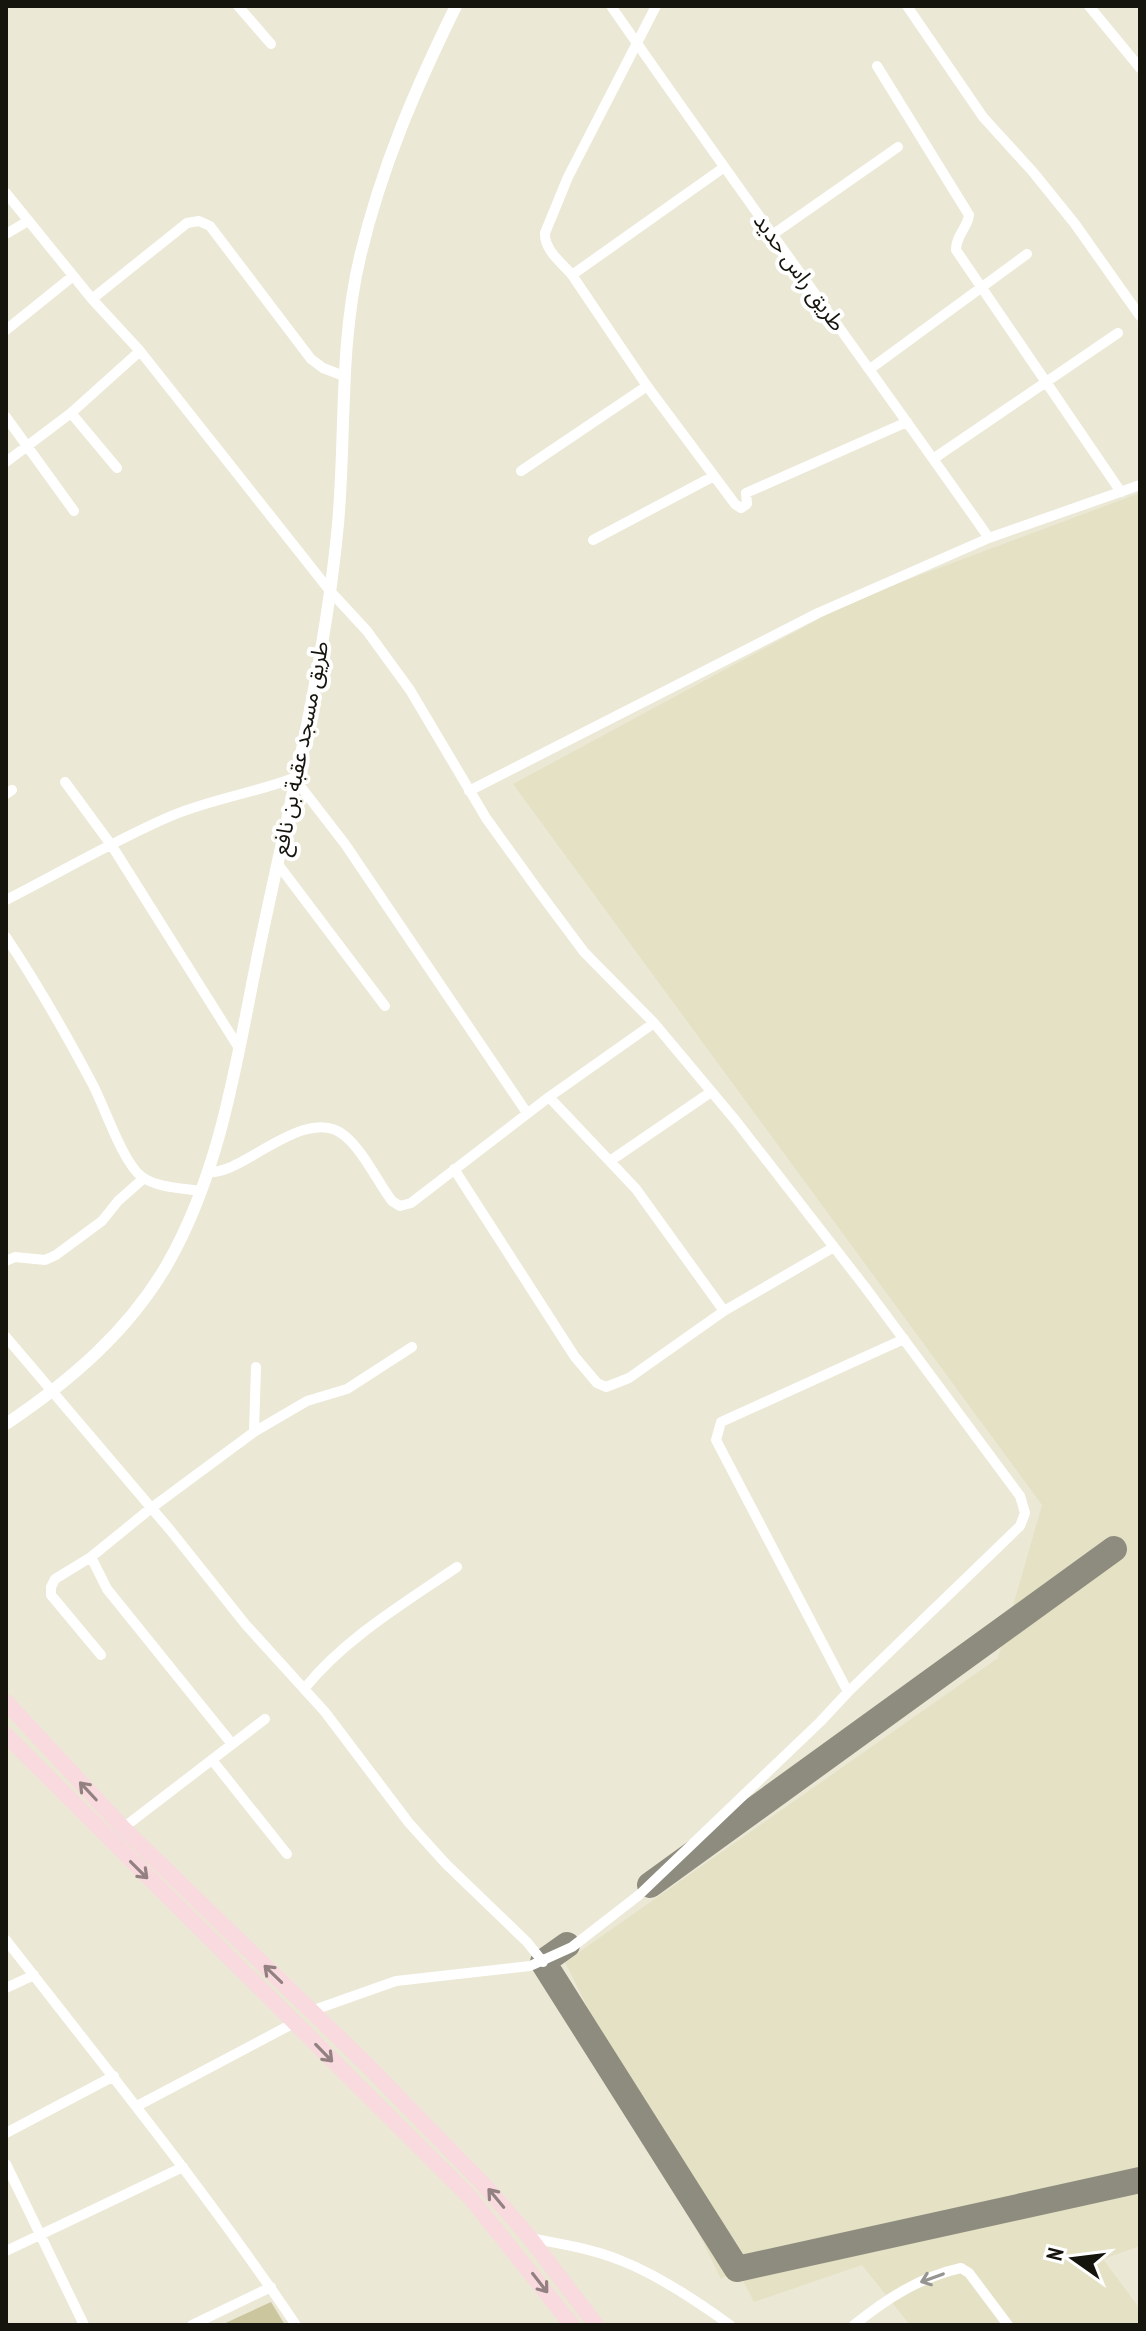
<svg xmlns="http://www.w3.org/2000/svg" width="1146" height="2331" viewBox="0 0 1146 2331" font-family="'PT Sans Narrow','Noto Sans Arabic',sans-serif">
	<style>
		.built { fill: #e5e1c5 }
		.green { fill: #ccc69f }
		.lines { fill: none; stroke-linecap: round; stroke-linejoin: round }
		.taxiway { stroke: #8e8c7e; stroke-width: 26 }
		.minor { stroke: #fff; stroke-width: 10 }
		.tertiary { stroke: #fff; stroke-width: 12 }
		.primary { stroke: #f9dadf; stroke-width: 16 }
		.oneway { stroke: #928180 }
		.oneway2 { stroke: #969592 }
		.labels { text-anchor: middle; stroke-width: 8; stroke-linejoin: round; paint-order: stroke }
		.street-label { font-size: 22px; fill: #15140d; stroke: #fff }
	</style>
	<rect width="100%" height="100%" fill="#ebe8d5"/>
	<path class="built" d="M1140,493V2246L1103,2259L1140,2309V2325H910L862,2265L754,2302L737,2269L721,2279L565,1962L998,1658L1042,1505L513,784L856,599Z"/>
	<path class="green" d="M271,2302L285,2325H221Z"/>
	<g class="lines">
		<path class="taxiway" d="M650,1885L1114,1549
			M567,1945L543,1962L737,2269L1140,2180"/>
		<path class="minor" d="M238,6L271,44
			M611,6C735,185 864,360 989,538
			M907,6L983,117L1033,172L1075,224L1140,316
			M1089,6L1140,68
			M877,66L969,215C967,229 956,235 956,250L1121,492
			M723,168L572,275L647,386L735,504L741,508L747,504L746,493L907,422
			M6,193L92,299L140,351L330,591L367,631L410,690L486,818L540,893L584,952L654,1023L736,1121L865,1287L1020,1496L1025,1513L1020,1526L848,1692
			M6,234L28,221
			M772,235L898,147
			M572,275C562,263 544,250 545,233L568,177L656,6
			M92,299L187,223L199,221L210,226L311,359L323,368L344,376
			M6,330L73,276
			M870,369L1027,254
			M71,413L117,468
			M6,417L74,511
			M933,459L1118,333
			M6,462L71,413L140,351
			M521,471L647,386
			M593,540L714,476
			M65,782L112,846L239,1048
			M469,791L818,613L989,538L1140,485
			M6,794L12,790
			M277,863L385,1006
			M6,900C61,872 115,840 171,816C211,799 254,793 294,778L345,844L527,1113
			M6,937C38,985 66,1034 93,1085C105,1108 123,1163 142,1177C158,1188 182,1188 201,1191
			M549,1097L636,1189L724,1311
			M610,1161L711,1092
			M454,1169L575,1357L597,1383L606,1387L629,1378L724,1311L834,1247
			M208,1173C214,1172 221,1171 226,1169C258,1158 312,1107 345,1136C364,1152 377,1181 392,1201L400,1206L411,1203L549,1097L654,1023
			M6,1261L15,1257L45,1260L56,1255L102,1221L118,1201L144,1178
			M6,1337L171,1531L246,1625L325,1712L409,1823L446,1864L527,1942L543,1962
			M254,1432L256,1367
			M91,1557L107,1589L232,1744
			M101,1655L51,1595V1587L55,1579L91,1557L150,1509L254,1432L307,1401L347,1389L412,1347
			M304,1689C344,1639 404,1603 457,1567
			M212,1760L287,1854
			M123,1828L265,1719
			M6,1940C105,2067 206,2192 296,2325
			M6,1988L34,1975
			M311,2011L396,1981L530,1966L572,1947L639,1895L820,1722L848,1692L716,1440L721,1422L904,1339
			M137,2106L294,2023
			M6,2133L114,2076
			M6,2164L84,2325
			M530,2238C561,2244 593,2249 622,2261C660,2276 697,2301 730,2325
			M6,2251L183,2167
			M192,2325L271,2287
			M854,2325C886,2299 920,2277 961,2268L969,2273L1008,2325"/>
		<path class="tertiary" d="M6,1424C70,1381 129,1331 168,1263C224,1164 238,1049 261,940C290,802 325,664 338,524C346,435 339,345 360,257C381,168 416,87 456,6"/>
		<path class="primary" d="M6,1702L123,1828L368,2066L485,2186L530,2238L596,2325
			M6,1735L469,2196L572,2325"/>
	</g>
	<defs><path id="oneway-shaft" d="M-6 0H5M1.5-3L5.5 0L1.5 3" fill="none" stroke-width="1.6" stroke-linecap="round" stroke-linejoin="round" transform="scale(2)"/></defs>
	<g class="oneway">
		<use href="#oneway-shaft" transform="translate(88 1791) rotate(-133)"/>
		<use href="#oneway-shaft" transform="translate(139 1870) rotate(45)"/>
		<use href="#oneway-shaft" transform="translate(273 1974) rotate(-136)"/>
		<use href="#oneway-shaft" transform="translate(324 2053) rotate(46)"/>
		<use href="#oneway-shaft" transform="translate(496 2198) rotate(-130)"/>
		<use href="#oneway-shaft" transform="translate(540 2283) rotate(52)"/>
	</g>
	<use class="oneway2" href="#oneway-shaft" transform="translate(932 2278) rotate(160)"/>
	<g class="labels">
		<g class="street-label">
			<text transform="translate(800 272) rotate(54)" y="8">طريق راس حديد</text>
			<text transform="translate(300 748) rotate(-79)" y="8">طريق مسجد عقبة بن نافع</text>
		</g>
	</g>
	<rect width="1146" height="2331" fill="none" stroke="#15140d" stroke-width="16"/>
	<g transform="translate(1074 2259) rotate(284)" stroke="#ffffff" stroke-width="6" paint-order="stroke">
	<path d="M0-6L14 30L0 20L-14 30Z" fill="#15140d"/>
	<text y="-12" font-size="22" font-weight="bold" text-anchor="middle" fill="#15140d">N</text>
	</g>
</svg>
